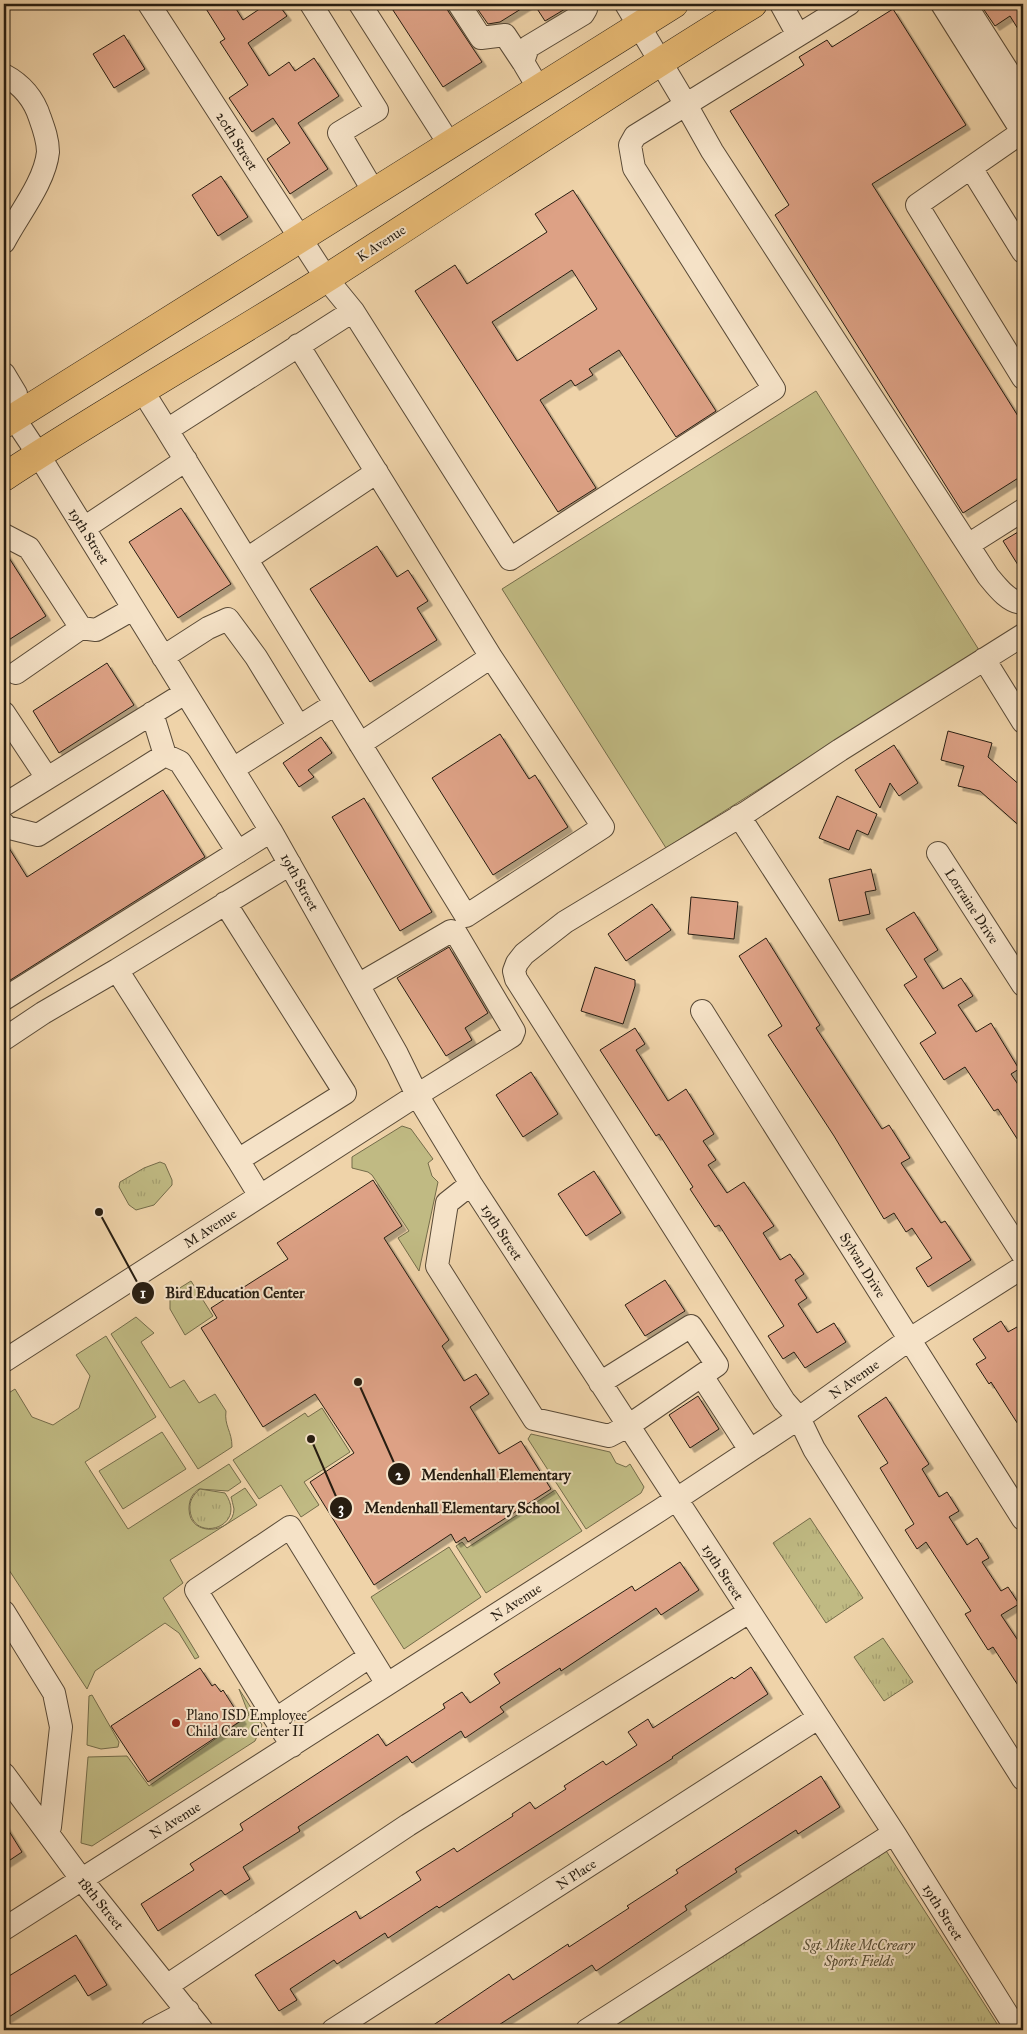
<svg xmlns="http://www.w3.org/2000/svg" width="1027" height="2034" viewBox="0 0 1027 2034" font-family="'IM FELL Great Primer',serif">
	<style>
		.green { fill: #c0ba83; stroke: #746c4a }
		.park { fill: url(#park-tufts); stroke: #746c4a }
		.building { fill: #dda185; stroke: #271d11; fill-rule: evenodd; filter: url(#shadow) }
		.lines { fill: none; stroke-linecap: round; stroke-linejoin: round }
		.minor-casing { stroke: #594a37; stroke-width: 24 }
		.major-casing { stroke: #271d11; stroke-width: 29 }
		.minor { stroke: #f5e2c7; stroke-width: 22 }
		.major { stroke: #e8ba74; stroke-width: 28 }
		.poi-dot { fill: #8f2418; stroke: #f5e2c7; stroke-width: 2 }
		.labels { text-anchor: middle; stroke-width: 4; stroke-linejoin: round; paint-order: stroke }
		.street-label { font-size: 14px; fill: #271d11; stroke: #f5e2c7 }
		.poi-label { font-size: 14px; fill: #271d11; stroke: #f5e2c7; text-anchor: start }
		.park-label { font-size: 14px; font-style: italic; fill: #554c33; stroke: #f5e2c7 }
		.leader { fill: none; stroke: #271d11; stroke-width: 2 }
		.callout-dot { fill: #271d11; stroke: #f5e2c7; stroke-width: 2 }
		.mark-label { font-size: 15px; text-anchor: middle; font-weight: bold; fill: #fff }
		.callout-label { font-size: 15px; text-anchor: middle; font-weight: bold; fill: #271d11; stroke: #f5e2c7; stroke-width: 4; stroke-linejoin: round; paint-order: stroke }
	</style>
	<defs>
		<pattern id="park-tufts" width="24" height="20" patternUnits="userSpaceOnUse" patternTransform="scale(1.25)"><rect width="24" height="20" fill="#c0ba83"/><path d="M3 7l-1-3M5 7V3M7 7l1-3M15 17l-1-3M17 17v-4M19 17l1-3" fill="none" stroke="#a59f70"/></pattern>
		<filter id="shadow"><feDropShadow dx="4.5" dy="4.5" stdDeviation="0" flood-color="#0004"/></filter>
	</defs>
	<rect width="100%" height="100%" fill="#efd3a9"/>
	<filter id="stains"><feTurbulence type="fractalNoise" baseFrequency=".004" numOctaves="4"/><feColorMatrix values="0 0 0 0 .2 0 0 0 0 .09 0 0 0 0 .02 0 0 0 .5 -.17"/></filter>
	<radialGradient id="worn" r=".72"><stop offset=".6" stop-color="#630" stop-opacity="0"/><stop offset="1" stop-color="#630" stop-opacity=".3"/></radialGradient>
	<path class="green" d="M816,391L979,650L666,848L502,589Z
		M402,1126L411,1129L433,1159L428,1163L432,1176L438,1182L419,1271L398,1238L409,1231L372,1175L368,1172L352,1168V1157Z
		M191,1281L213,1316L185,1335L170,1309V1294Z
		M136,1317L154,1333L141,1342L170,1388L184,1380L199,1403L215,1394L226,1411C224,1426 232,1431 232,1447L198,1469L111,1334Z
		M106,1336L156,1417L85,1462L128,1529L229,1464L241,1482L228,1491L199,1489C192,1494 189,1500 189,1509C189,1538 234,1534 234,1509C233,1505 232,1500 231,1497L245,1488L257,1505L170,1560L183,1583L163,1598L199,1657L195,1659L179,1633L165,1623L95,1671L87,1689L9,1570L4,1567V1396L15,1389L32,1417L53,1425L79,1408L90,1376L76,1355Z
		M322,1408L350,1452L304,1482L319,1505L301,1517L281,1485L259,1499L233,1460L305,1413L308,1417Z
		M162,1432L186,1469L123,1509L99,1471Z
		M531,1434L610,1452L616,1463L626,1467L630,1464L644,1487L641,1493L586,1529L528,1439Z
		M555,1490L582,1531L486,1593L456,1546L462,1542L467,1548Z
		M449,1547L481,1597L404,1649L371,1597Z
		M239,1689L262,1725L255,1741L92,1846L81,1843L88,1757L127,1756L149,1786L249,1715Z
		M92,1695L119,1742L118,1747L101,1749L87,1745L89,1696Z"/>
	<path class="park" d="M160,1162L165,1164L172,1180V1185L154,1205L136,1210L129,1205L119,1187L120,1182L144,1168Z
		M200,1489L225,1493C249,1527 193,1544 190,1510C189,1501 193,1495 200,1489Z
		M810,1518L863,1598L826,1623L773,1543Z
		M883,1638L913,1682L884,1701L854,1657Z
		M883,1846L1001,2030H595Z"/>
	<path class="building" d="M203,4H233L243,20L267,4H278L287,16L248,43L269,76L289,62L295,71L314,58L339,96L298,123L328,169L290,194L267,159L290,143L273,118L252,132L229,98L248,85L220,42L225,39Z
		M389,4H446L448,11L482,62L443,87Z
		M474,4H529L500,22L488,24Z
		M534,4H570V6L545,21Z
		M980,4H1023V37L1010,16L995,26Z
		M893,9L966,125L872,184L1023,424V475L963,513L775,215L789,205L730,111L804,65L799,57L827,40L832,47Z
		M124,35L145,69L114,88L93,54Z
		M221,176L248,217L218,236L192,195Z
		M573,190L716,411L676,437L619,350L589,369L593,375L575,386L571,380L540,400L596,488L558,512L415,291L455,265L467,284L547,232L535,214ZM572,270L597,309L517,361L492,322Z
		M181,508L231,584L178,618L129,542Z
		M1023,529V573L1003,541Z
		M377,546L397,577L408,570L428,601L417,608L437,640L370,682L310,589Z
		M4,550L46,616L4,643Z
		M107,663L134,705L59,753L33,711Z
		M948,731L992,743L988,757L1023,788V829L980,791L958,786L964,766L941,760Z
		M500,734L529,779L535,775L568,827L493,875L432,778Z
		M321,737L332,753L308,770L314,777L299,787L283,763Z
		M894,745L918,783L899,796L890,783L880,808L855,770Z
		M163,790L205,857L4,984V840L27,877Z
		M837,796L877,814L868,835L857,830L849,850L819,838Z
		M364,798L432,912L400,931L332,817Z
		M871,869L876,890L865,892L870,914L839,921L829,879Z
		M691,897L738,902L734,939L688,934Z
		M652,904L671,930L626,961L608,934Z
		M914,912L938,950L924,959L943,989L961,978L973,996L958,1005L976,1032L991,1023L1019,1069L1011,1074L1023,1092V1148L998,1109L994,1111L965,1067L944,1080L920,1043L936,1033L904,985L917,977L886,929Z
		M766,938L820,1025L816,1028L882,1129L889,1125L910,1158L901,1163L941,1223L945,1221L971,1260L928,1287L916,1268L932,1258L912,1228L906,1232L894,1213L884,1219L834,1136L768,1035L782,1026L739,956Z
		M449,947L488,1013L465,1028L472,1040L446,1056L397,978Z
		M595,967L635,980V986L623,1024L581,1011Z
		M635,1028L645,1044L636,1050L668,1101L686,1089L714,1134L703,1141L716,1160L708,1165L727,1193L744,1182L774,1226L763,1233L780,1260L790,1254L804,1274L795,1280L807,1298L798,1304L817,1333L834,1323L846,1342L805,1368L794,1352L783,1359L768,1336L784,1326L719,1225L715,1227L690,1189L693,1187L659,1134L656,1136L600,1050Z
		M531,1072L558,1114L523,1137L496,1095Z
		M594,1171L621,1213L586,1236L558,1194Z
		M373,1180L402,1226L384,1238L449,1340L442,1346L464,1381L476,1374L489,1394L470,1407L499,1454L521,1441L551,1489L468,1542L465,1537L456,1543L451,1534L374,1585L310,1482L354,1453L315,1394L263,1427L201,1328L217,1318L211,1308L288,1259L277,1243Z
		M665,1280L685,1311L645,1336L625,1305Z
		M1001,1321L1008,1332L1017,1327L1023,1336V1432L991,1382L989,1384L976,1364L986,1358L973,1339Z
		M698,1396L719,1429L690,1448L669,1415Z
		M886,1397L929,1464L922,1469L939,1497L947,1492L959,1511L949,1517L967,1545L977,1538L989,1558L982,1562L1001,1591L1008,1587L1019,1604L1001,1615L1023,1648V1693L993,1647L988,1650L965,1614L971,1611L926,1542L917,1549L905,1530L914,1524L880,1468L888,1463L858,1416Z
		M680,1562L699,1590L661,1615L656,1608L561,1671L560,1668L500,1707L504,1712L465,1738L461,1731L412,1763L407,1756L298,1827L300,1831L243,1867L250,1879L225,1895L221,1890L158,1931L141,1904L194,1870L190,1864L243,1830L240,1824L378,1734L386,1746L445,1708L443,1704L462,1692L470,1703L500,1683L494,1674L632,1586L635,1591Z
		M751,1667L768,1694L672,1757L673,1758L439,1908L437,1906L388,1938L385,1933L337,1964L334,1960L290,1989L297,2000L279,2011L255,1975L356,1911L360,1919L421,1880L416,1872L454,1848L457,1852L513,1816L512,1814L530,1802L535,1809L566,1789L564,1786L603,1761L606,1765L637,1745L628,1732L648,1719L653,1728L732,1677L734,1679Z
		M200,1668L212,1686L215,1684L221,1692L223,1690L242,1720L148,1782L111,1726Z
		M821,1776L840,1807L798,1834L796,1830L735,1869L737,1872L685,1906L687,1910L596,1971L592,1965L491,2030H426L509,1974L513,1980L568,1944L569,1947L629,1908L627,1906L678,1873L676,1870Z
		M4,1823L22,1852L4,1864Z
		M76,1935L107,1985L88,1996L75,1975L4,2020V1979Z"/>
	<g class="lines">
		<defs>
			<path id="minor" d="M149,4L326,278L353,311L510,559L774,389L634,168L630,145L635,136L849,4
				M311,4L377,110L339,133L374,192
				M360,4L450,145
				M459,4L481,38L505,35L523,62
				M626,4L685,103L712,151L988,576C997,587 1009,603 1023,603
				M781,4L798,35
				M942,4L1023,133
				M965,4L1023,95
				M4,75C21,84 34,99 40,118C44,129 48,140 48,152C45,182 18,215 4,242
				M539,89L523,62L528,47L583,14L586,9L583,4
				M1022,132L917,205L1023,378
				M971,168L1023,252
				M298,345L491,657
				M4,374L16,394L14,418
				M142,390L167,430L353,311
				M4,412L14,418L38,454L271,831L397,1054L417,1095L471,1184L896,1836L1017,2030
				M167,430L466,916L603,827L491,657L360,744
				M84,528L186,460
				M4,535L29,548L81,628L96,630L133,609
				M968,545L1023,510
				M247,559L377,472
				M1023,635L840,750L747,812L565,922L524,954L517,963L514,971L516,979L784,1401L799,1418L814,1449L1023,1779
				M163,657L208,628L228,619L256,657L299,727
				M984,659L1023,722
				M16,673L81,628
				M4,713L47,778
				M152,713L165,755
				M233,769L335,704
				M4,805L185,693
				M739,816L1023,1255
				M4,824L6,827L38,835L165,755L180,762L238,852
				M938,853L1023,985
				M117,970L238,1160L345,1093L225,903
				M4,999L271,831
				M702,1011L1023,1519
				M4,1039L43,1013L117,970L290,864
				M238,1160L260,1196
				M471,1184L447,1203L437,1266L534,1419L609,1436L628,1426L717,1365L691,1326L600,1383
				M4,1361L417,1095L512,1036L514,1031L456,933L451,931L358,985
				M702,1376L750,1450
				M4,1612L54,1693L61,1727L50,1827L47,1832
				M276,1719L369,1657
				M292,1746L196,1590L290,1527L387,1684
				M4,1774L82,1880L202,2030
				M4,1929L660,1510L799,1418L910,1339L1023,1267
				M168,1985L408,1825L749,1612
				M152,2030L188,2011
				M333,2030L818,1718
				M587,2030L894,1833"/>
			<path id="major" d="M4,424L674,4
				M4,477C111,407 222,344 330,276C471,186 610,91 753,4"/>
		</defs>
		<use href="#minor" class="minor-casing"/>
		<use href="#major" class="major-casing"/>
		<use href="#minor" class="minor"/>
		<use href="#major" class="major"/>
	</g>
	<circle class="poi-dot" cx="176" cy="1723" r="5"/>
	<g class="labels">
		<g class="street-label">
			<text transform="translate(237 141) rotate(58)" y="5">20th Street</text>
			<text transform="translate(381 243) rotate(-33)" y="5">K Avenue</text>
			<text transform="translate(89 536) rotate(58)" y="5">19th Street</text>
			<text transform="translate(300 882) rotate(61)" y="5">19th Street</text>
			<text transform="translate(972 906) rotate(57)" y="5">Lorraine Drive</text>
			<text transform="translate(210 1228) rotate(-33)" y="5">M Avenue</text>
			<text transform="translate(502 1232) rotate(57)" y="5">19th Street</text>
			<text transform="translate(863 1265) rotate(58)" y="5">Sylvan Drive</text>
			<text transform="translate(854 1379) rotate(-35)" y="5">N Avenue</text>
			<text transform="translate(723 1572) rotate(57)" y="5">19th Street</text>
			<text transform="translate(516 1602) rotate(-33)" y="5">N Avenue</text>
			<text transform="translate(175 1820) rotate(-32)" y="5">N Avenue</text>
			<text transform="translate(576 1874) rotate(-33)" y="5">N Place</text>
			<text transform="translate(101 1903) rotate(51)" y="5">18th Street</text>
			<text transform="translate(943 1912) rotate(58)" y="5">19th Street</text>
		</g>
		<g class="poi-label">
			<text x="186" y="1720">Plano ISD Employee<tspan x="186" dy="16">Child Care Center II</tspan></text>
		</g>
		<g class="park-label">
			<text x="859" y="1950">Sgt. Mike McCreary<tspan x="859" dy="16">Sports Fields</tspan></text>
		</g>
	</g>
	<path class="leader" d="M99 1212L143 1293M358 1382L399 1474M311 1439L341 1508"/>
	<g class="callout-dot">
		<circle cx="99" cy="1212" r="5"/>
		<circle cx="358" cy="1382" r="5"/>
		<circle cx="311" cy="1439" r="5"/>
		<circle cx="143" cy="1293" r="12"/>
		<circle cx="399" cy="1474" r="12"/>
		<circle cx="341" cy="1508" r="12"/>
	</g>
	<g class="mark-label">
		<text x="143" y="1298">1</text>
		<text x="399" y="1480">2</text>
		<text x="341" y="1513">3</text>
	</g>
	<g class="callout-label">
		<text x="235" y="1298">Bird Education Center</text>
		<text x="496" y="1480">Mendenhall Elementary</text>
		<text x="462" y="1513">Mendenhall Elementary School</text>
	</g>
	<rect width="1027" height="2034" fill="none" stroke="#efd3a9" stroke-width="20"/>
	<rect x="5" y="5" width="1017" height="2024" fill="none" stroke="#271d11" stroke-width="2.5"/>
	<rect x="10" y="10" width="1007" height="2014" fill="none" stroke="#271d11"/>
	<rect width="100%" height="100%" filter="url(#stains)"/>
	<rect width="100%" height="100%" fill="url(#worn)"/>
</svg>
